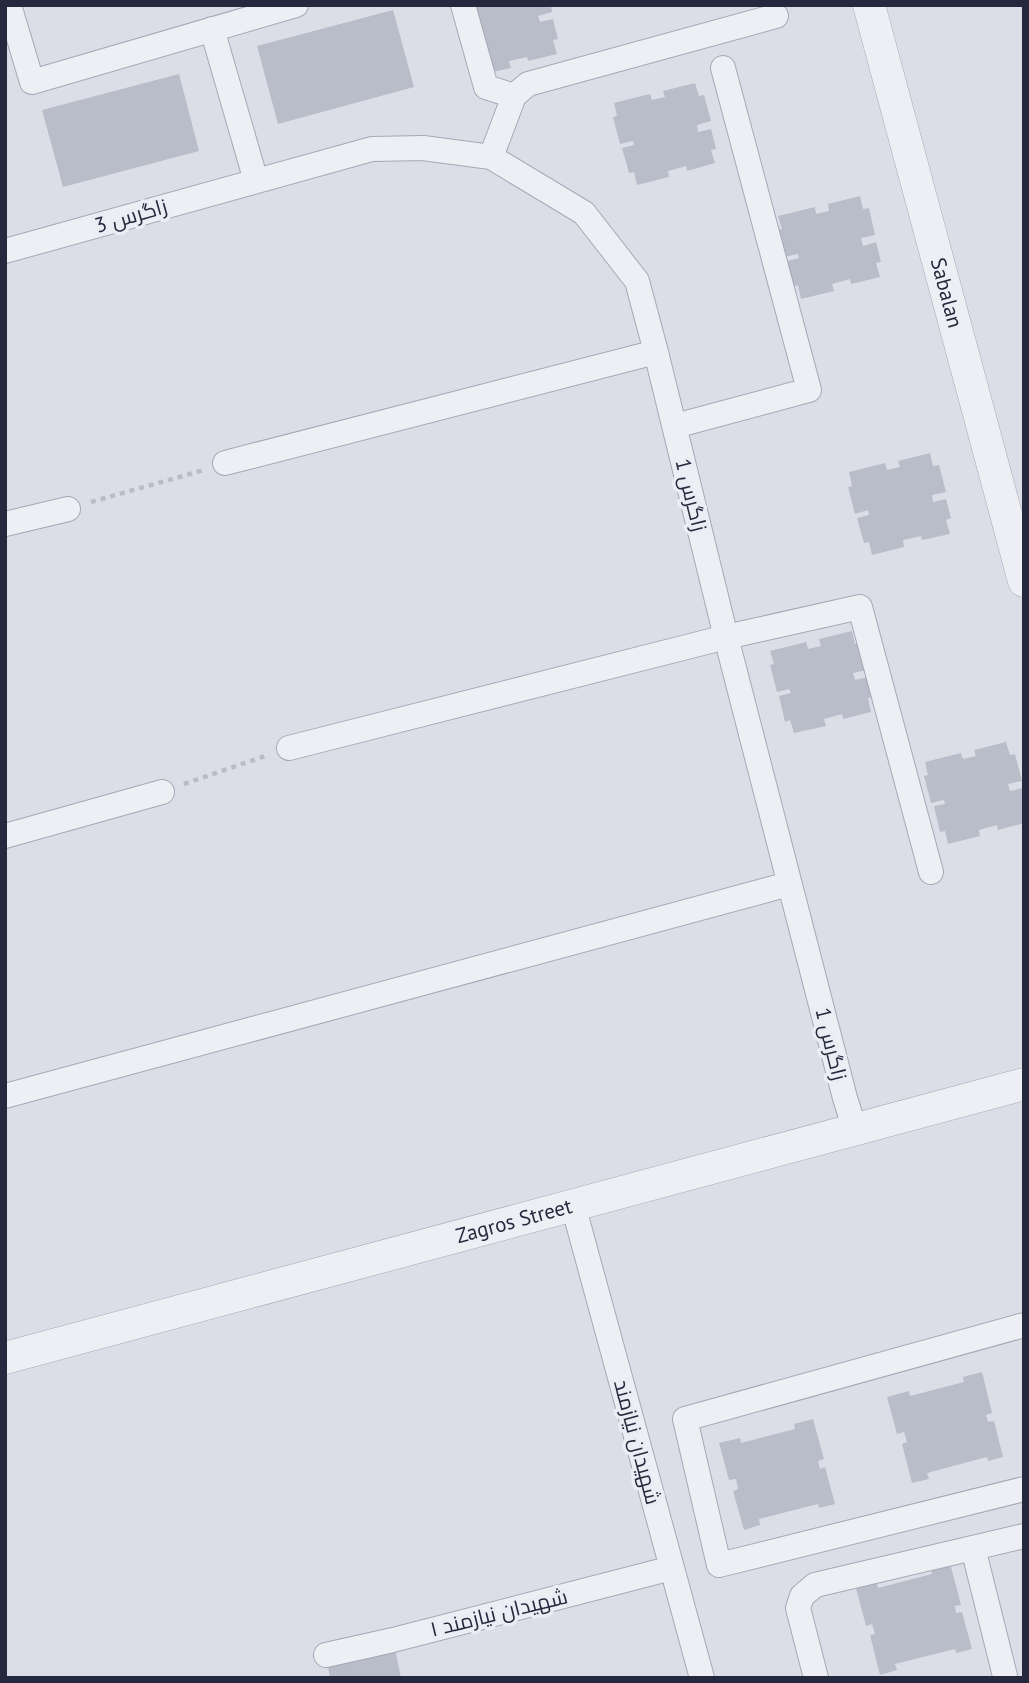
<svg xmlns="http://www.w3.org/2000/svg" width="1029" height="1683" viewBox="0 0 1029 1683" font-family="'PT Sans',Cairo,sans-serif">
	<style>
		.building { fill: #b9bcc9 }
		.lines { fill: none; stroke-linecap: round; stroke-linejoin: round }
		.minor-casing { stroke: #a5a8b4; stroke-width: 26 }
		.tertiary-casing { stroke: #a5a8b4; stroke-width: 33 }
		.path { stroke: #babcc5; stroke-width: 4.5; stroke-dasharray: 5 5; stroke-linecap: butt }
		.minor { stroke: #eeeff5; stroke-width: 24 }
		.tertiary { stroke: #eeeff5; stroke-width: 32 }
		.labels { text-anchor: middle; stroke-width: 7; stroke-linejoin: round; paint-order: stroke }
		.street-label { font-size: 21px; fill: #25293d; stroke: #ebedf4 }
	</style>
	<rect width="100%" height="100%" fill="#dcdee7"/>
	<path class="building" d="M458,5H551L552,12L538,16L540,22L553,19L558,39L553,40L557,54L528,61L527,57L509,61L511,68L478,75Z
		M393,10L414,87L278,124L257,46Z
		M179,74L199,151L63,187L42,110Z
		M695,83L699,96L704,95L711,121L697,125L698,132L711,129L716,149L711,150L715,163L687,171L686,166L668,171L669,177L637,185L634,172L629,173L622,148L634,145L633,141L620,144L613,117L617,116L614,103L650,94L652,100L665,97L663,91Z
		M860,196L863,209L869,208L875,235L861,238L863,246L876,242L881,262L876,263L880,277L851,284L850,279L832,284L834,291L801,299L798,285L793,287L787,261L799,258L798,254L784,257L778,230L782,229L778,216L815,207L816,214L829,211L828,204Z
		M930,453L933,466L939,465L946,492L932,495L933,502L946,499L951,518L946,520L950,534L922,540L921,536L903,540L904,547L872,555L869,542L864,543L857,518L869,515L868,510L855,514L848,487L852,486L849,472L885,463L887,470L900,467L898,461Z
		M852,631L855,644L861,643L867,670L853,673L855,680L868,677L873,697L868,698L871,712L843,719L842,714L824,719L826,726L794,733L790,720L785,722L779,696L791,693L789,689L777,692L770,665L774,664L770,651L806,642L808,649L821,646L819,639Z
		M1006,742L1010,755L1015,754L1022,781L1008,784L1010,791L1023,788L1024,823L998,830L997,825L979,830L980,836L948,844L945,831L940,832L934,806L945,804L944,800L931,803L924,776L928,775L925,762L961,753L963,759L976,756L974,750Z
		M982,1372L992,1413L986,1415L988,1422L994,1421L1003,1457L988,1461L987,1457L927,1473L929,1479L912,1483L902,1444L907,1442L904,1432L897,1434L887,1397L909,1391L910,1396L964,1382L963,1377Z
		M813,1419L824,1459L818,1461L820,1469L825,1467L835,1504L819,1508L818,1504L759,1519L760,1525L744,1530L733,1491L738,1489L736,1479L729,1480L719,1443L740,1438L741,1443L795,1429L794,1424Z
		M950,1563L961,1605L955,1606L956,1613L962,1612L972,1649L956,1653L955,1649L895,1664L897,1670L880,1675L870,1635L875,1634L872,1624L866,1626L856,1588L877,1583L878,1588L932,1574L931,1568Z
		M393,1640L401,1678H330L326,1655Z"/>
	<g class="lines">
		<defs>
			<path id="minor" d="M9,5L32,82L296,5
				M463,5L486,87L514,96
				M212,29L256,181
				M491,157L514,96L528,84L776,16
				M5,251L372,149L423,148L491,157L584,213L637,281L656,352L726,637L845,1098L855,1130
				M675,426L809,390L723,68
				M225,463L656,352
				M5,524L68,509
				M289,748L726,637L860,607L931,872
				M5,836L162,792
				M5,1096L789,884
				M573,1205L702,1678
				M1024,1325L685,1419L719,1565L1024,1489
				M973,1548L1005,1676
				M326,1655L393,1640L672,1568
				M816,1678L798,1608L802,1596L815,1585L1024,1536"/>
			<g id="tertiary">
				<path id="s1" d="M869,5L1024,581"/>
				<path id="s2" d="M5,1358L1024,1084"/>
			</g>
		</defs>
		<use href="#minor" class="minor-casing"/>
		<use href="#tertiary" class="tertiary-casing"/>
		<path class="path" d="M91,502L204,470
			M184,784L268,755"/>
		<use href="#minor" class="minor"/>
		<use href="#tertiary" class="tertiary"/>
	</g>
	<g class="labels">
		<g class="street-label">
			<text transform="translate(131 216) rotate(-16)" y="7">زاگرس 3</text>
			<text dy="7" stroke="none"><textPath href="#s1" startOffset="298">Sabalan</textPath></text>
			<text transform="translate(691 495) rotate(76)" y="7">زاگرس 1</text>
			<text transform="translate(831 1044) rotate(76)" y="7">زاگرس 1</text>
			<text dy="7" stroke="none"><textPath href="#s2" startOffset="527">Zagros Street</textPath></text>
			<text transform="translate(637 1442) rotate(75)" y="7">شهیدان نیازمند</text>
			<text transform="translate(499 1613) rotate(-14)" y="7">شهیدان نیازمند ۱</text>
		</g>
	</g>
	<rect width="1029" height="1683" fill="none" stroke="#25293d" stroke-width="14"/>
</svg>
